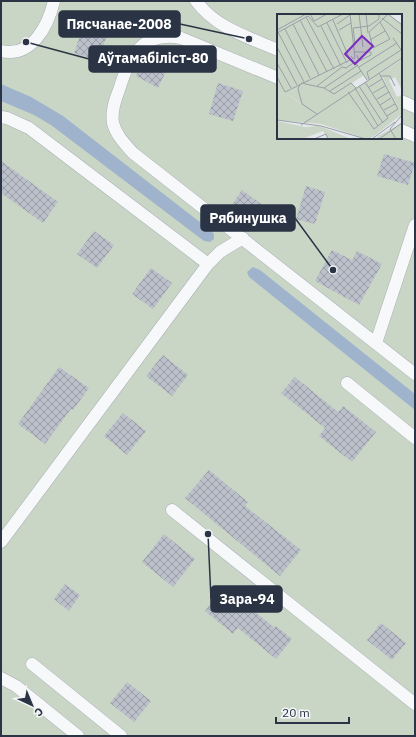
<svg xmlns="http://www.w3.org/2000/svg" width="416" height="737" viewBox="0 0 416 737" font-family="'IBM Plex Sans',sans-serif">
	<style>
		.garden { fill: #c9d6c5; fill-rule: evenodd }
		.water { fill: #9fb4cc }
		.building { fill: url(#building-cross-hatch) }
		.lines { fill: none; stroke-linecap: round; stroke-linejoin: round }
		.service-casing { stroke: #a9aeb7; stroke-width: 13 }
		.service { stroke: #f7f8fa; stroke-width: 12 }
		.inset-road { fill: none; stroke: #9a9fa9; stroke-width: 1 }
		.view { fill: #7b2cbf; fill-opacity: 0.15; stroke: #7b2cbf; stroke-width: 2 }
		.inset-edge { fill: none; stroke: #2b3445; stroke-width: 2 }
		.leader { fill: none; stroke: #2b3445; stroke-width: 1.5 }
		.callout-dot { fill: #2b3445; stroke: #f4f6f9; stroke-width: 1.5 }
		.callout { fill: #2b3445; stroke: #2b3445; stroke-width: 1.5 }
		.callout-label { font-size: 14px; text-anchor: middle; font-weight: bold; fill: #fff }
	</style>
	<defs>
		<pattern id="building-cross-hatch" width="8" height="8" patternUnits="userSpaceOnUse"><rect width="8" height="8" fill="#bbc0ca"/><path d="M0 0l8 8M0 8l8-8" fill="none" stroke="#989da6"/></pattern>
	</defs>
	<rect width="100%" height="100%" fill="#e4e7ec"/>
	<path class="garden" d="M1,1H415V736H1ZM278,15H401V138H278Z"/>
	<path class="water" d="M1,84L31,97L63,116L210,230L214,234V239L210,242L204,241L51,125L34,115L1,101Z
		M253,267L260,270L415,394V410L249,277L247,272Z"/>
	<path class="building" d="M84,24L108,32L98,61L74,53Z
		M144,59L166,71L158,88L136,76Z
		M218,83L243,91L233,121L209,114Z
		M384,154L415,163L408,185L377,176Z
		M1,161L58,202L43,223L1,193Z
		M306,186L325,192L315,224L296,219Z
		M242,190L265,207L252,225L229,209Z
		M94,231L114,245L97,268L77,254Z
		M332,250L352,260L357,251L382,264L359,305L315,281Z
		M151,268L172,283L153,309L132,294Z
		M163,355L188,375L172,396L146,376Z
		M59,367L89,388L73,410L71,409L45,444L18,424Z
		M295,377L338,412L343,406L376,432L352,462L319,436L325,428L281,393Z
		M123,413L146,431L127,455L104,436Z
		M209,470L248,502L245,506L301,550L280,576L185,498Z
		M164,534L195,559L173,587L142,562Z
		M65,584L80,595L69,611L54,599Z
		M224,587L275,628L276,626L292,639L276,659L238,628L233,634L205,611Z
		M381,623L406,643L392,660L367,640Z
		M127,682L151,701L134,722L110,703Z"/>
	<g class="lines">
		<defs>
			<path id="service" d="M196,1C216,28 248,37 278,50
				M1,51C32,58 48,26 54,1
				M278,78L181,38C142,30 129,57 119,90C115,100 111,111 113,123C116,135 125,144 133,153L415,374
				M401,101L415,107
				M1,117L7,118L29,128L208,264
				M401,130L415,136
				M376,343L415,225
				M347,383L415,438
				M172,510L415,704
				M1,542L208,264L220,252L243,238
				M32,664L121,736
				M1,678L16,686L78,736"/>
		</defs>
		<use href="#service" class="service-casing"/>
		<use href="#service" class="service"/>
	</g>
	<g transform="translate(277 14)">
		<rect width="125" height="125" fill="#e4e7ec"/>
		<path d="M125,45V63L123,60L119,62L113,53ZM21,74L25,90L10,80Z" fill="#c9d6c5"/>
		<path d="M113,53L119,62L124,59L125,76L118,63L112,66L120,83L125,81V100L103,59ZM24,70L46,74L57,80L73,94L83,109L96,123L90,125L44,110L0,106V82ZM21,74L24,90L10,80ZM0,107L28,113L42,112L72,124L84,125H51L46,117L25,125H0Z" fill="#c9d6c5" fill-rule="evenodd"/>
		<path d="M0,0H111L125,10V44L102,59L125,100L96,123L83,109L73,94L46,74L23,70L0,82ZM87,61L90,67L78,74L75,69ZM125,109V125H100L101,122Z" fill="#c9d6c5" fill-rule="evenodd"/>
		<path class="inset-road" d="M33,0L37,7L50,0M73,0L78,44L76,45L74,42M82,0L86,33M89,0L91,19M111,0L125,11M29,3L57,55M105,4L125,20M23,6L50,58M103,8L92,18L96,34L113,25L103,8L111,0M50,9L70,49M16,10L42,61M60,10L73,1M44,12L64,52M8,15L33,64M0,16L29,0M62,16L74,9M1,18L27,68M0,19L31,2L41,13L66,0M116,24L125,37M93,26L108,17M78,30L76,14L92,12L102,5V0M0,33L20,71M78,38H94V41L82,47L80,41M0,49L14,74M82,53L120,29M102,59L121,95L110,102M103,62H113L118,72M0,63L8,78L73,46L56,6M92,65L90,58L124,36M24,69L47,74L57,80L74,69L79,74M23,70L21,75L25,90L40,100M40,72L65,53L69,54L78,48L90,66M82,72L106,109M92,73L105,65M47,74L81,51M78,74L101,112M53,77L84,57M71,78L97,115L111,104L88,68M96,79L108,72M100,85L112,78M103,91L114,84M107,96L118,90M0,106L44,112L89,125M24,111L125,44M37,125L49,120L51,125M95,125L118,108M102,125L125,109M119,125L113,115L125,101"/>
		<path class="view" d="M85,22L96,32L78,50L68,40Z"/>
		<rect width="125" height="125" class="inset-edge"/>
	</g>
	<path class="leader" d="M249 39L180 24M26 42L89 59M333 270L295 218M208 534L211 599"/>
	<g class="callout-dot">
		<circle cx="249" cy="39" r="4"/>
		<circle cx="26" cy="42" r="4"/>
		<circle cx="333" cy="270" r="4"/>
		<circle cx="208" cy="534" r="4"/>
	</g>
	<g class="callout">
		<rect x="59" y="11" width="121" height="26" rx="4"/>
		<rect x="89" y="46" width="127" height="26" rx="4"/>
		<rect x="201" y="205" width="94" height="26" rx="4"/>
		<rect x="211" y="586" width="71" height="26" rx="4"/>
	</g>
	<g class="callout-label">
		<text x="119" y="29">Пясчанае-2008</text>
		<text x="153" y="63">Аўтамабіліст-80</text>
		<text x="248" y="223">Рябинушка</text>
		<text x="247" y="604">Зара-94</text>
	</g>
	<rect width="416" height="737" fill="none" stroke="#2b3445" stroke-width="4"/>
	<g transform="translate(32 705) rotate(136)" stroke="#f4f6f9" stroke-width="3" paint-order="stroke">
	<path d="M0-3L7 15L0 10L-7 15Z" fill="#2b3445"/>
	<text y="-6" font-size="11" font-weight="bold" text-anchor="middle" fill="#2b3445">С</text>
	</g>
	<path d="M276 717v6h73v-6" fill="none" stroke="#2b3445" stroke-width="2"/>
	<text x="282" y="717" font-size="12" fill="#2b3445" stroke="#f4f6f9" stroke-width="3" paint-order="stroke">20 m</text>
</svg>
